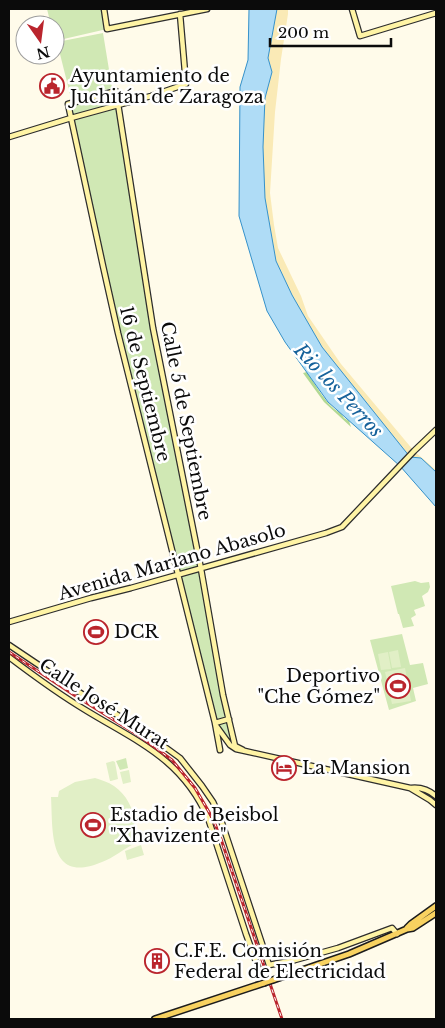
<svg xmlns="http://www.w3.org/2000/svg" width="445" height="1028" viewBox="0 0 445 1028" font-family="'Libre Baskerville',serif">
	<style>
		.green { fill: #d0e8b4 }
		.forest { fill: #b3d994 }
		.sand { fill: #faeab6 }
		.pitch { fill: #e1efc6 }
		.water { fill: #afdcf6; stroke: #3692cc }
		.lines { fill: none; stroke-linecap: round; stroke-linejoin: round }
		.secondary-casing { stroke: #2d2d2d; stroke-width: 7 }
		.primary-casing { stroke: #1c1c1c; stroke-width: 8 }
		.secondary { stroke: #fff4a5; stroke-width: 4.5 }
		.primary { stroke: #f8d260; stroke-width: 5 }
		.rail-casing { stroke: #ba252d; stroke-width: 3 }
		.rail { stroke: #fff; stroke-width: 1; stroke-dasharray: 4; stroke-linecap: butt }
		.primary-bridge-casing { stroke: #1c1c1c; stroke-width: 8; stroke-linecap: butt }
		.primary-bridge { stroke: #f8d260; stroke-width: 5 }
		.labels { text-anchor: middle; stroke-width: 5; stroke-linejoin: round; paint-order: stroke }
		.poi-label { font-size: 18px; fill: #0b0b0b; stroke: #fff; text-anchor: start }
		.street-label { font-size: 18px; fill: #0b0b0b; stroke: #fff }
		.water-label { font-size: 19px; font-style: italic; fill: #16629b; stroke: #fff }
	</style>
	<rect width="100%" height="100%" fill="#fffbea"/>
	<path class="green" d="M47,9H104L107,29L55,41V25H51Z
		M103,33L112,88L71,98L57,42Z
		M116,91L153,328L218,666L236,749L215,723L118,333L68,104Z
		M109,576L111,589L93,594L90,583L100,581V577Z
		M415,581L421,583L429,582L430,587L428,592L422,596L425,606L414,610L416,615L411,618L414,626L403,628L399,614H398L391,586Z
		M402,634L410,665L423,663L428,684L413,688L416,701L389,710L370,640Z
		M126,758L128,768L120,770L116,761Z"/>
	<path class="forest" d="M307,372C315,384 328,408 341,413L344,418L349,421L351,427L324,402L303,373Z"/>
	<path class="sand" d="M249,9H288V14L281,59L275,112L270,193L274,225L278,248L301,296L308,316L341,364L414,451L436,470V507L400,466L328,402L285,342L267,311L239,216L240,86L248,60Z"/>
	<path class="pitch" d="M398,650L401,667L392,668L389,652Z
		M388,652L391,669L381,670L378,654Z
		M405,668L411,701L392,704L385,672Z
		M113,761L115,762L118,779L111,781H110L106,763Z
		M129,770L131,782L123,784L120,772Z
		M95,778C101,780 108,782 114,786C130,797 139,819 132,838L135,843C124,849 113,858 102,862C48,885 53,831 51,797H58L59,791L75,782Z
		M141,845L144,855L127,860L125,851Z"/>
	<path class="water" d="M249,9H277L268,58L272,72L265,98L263,147L265,198L276,261L292,295L322,347L410,457L421,458L436,472V507L400,466L328,402L285,342L267,311L239,216L240,87L248,60Z"/>
	<g class="lines">
		<defs>
			<path id="secondary" d="M104,9L107,29L207,9
				M352,9L360,36L436,13
				M9,137L71,118L151,96L186,84L180,14
				M9,622L91,598L131,588L326,533L342,527L414,451L436,430
				M9,645L82,694L136,726L180,758L202,786L213,802L220,817L269,965L295,960L338,948L392,928L397,934
				M9,657C34,676 60,695 87,711C138,742 182,759 208,818L246,934L259,970
				M215,723L229,719
				M217,727L230,745L236,749L410,788L430,800L436,805
				M220,750L215,723L118,333L103,266L68,104L116,91L153,328L201,569L223,695L235,746L243,750
				M411,788C420,787 429,790 436,796"/>
			<path id="primary" d="M407,928L411,924L436,906
				M273,980L349,954L407,929L413,928L436,913
				M155,1019L264,983"/>
		</defs>
		<use href="#secondary" class="secondary-casing"/>
		<use href="#primary" class="primary-casing"/>
		<use href="#secondary" class="secondary"/>
		<use href="#primary" class="primary"/>
		<defs>
			<path id="rail" d="M9,652L74,695L141,737L172,760L195,788L213,819L221,839L282,1019"/>
		</defs>
		<use href="#rail" class="rail-casing"/>
		<use href="#rail" class="rail"/>
		<defs>
			<path id="primary-bridge" d="M264,983L273,980"/>
		</defs>
		<use href="#primary-bridge" class="primary-bridge-casing"/>
		<use href="#primary-bridge" class="primary-bridge"/>
	</g>
	<defs>
		<symbol id="civic-ring" viewBox="-11 -11 22 22"><circle r="9.5" fill="#fff" stroke="#ba252d" stroke-width="1.5"/><path d="M-.6-6.5H3V-4.5H.6V-3L4-1V1h2V6H-6V1h2V-1L-.6-3ZM-1.2 2.5V6h2.4V2.5Z" fill="#ba252d"/></symbol>
		<symbol id="stadium-ring" viewBox="-11 -11 22 22"><circle r="9.5" fill="#fff" stroke="#ba252d" stroke-width="1.5"/><path d="M0-5a6.5 5 0 1 0 0 10a6.5 5 0 1 0 0-10ZM-3.5-1.8h7v3.6h-7Z" fill="#ba252d"/></symbol>
		<symbol id="hotel-ring" viewBox="-11 -11 22 22"><circle r="9.5" fill="#fff" stroke="#ba252d" stroke-width="1.5"/><path d="M-6-4.5h1.5V1H6V5H4.5V3h-9V5H-6ZM-4 0a1.8 1.8 0 1 1 3.6 0ZM.5 0V-2.5h3Q6-2.5 6 0Z" fill="#ba252d"/></symbol>
		<symbol id="building-ring" viewBox="-11 -11 22 22"><circle r="9.5" fill="#fff" stroke="#ba252d" stroke-width="1.5"/><path d="M-4-6H4V6H1V3H-1V6H-4ZM-2.5-4.3h1.7v1.8h-1.7ZM.8-4.3h1.7v1.8H.8ZM-2.5-1h1.7V.8h-1.7ZM.8-1h1.7V.8H.8Z" fill="#ba252d"/></symbol>
	</defs>
	<g fill-rule="evenodd">
		<use href="#civic-ring" x="38" y="72" width="28" height="28"/>
		<use href="#stadium-ring" x="82" y="618" width="28" height="28"/>
		<use href="#stadium-ring" x="384" y="672" width="28" height="28"/>
		<use href="#hotel-ring" x="270" y="754" width="28" height="28"/>
		<use href="#stadium-ring" x="79" y="811" width="28" height="28"/>
		<use href="#building-ring" x="143" y="947" width="28" height="28"/>
	</g>
	<g class="labels">
		<g class="poi-label">
			<text x="70" y="82">Ayuntamiento de<tspan x="70" dy="21">Juchitán de Zaragoza</tspan></text>
			<text x="114" y="638">DCR</text>
			<text x="380" y="682" text-anchor="end">Deportivo<tspan x="380" dy="21">"Che Gómez"</tspan></text>
			<text x="302" y="774">La Mansion</text>
			<text x="110" y="821">Estadio de Beisbol<tspan x="110" dy="21">"Xhavizente"</tspan></text>
			<text x="174" y="957">C.F.E. Comisión<tspan x="174" dy="21">Federal de Electricidad</tspan></text>
		</g>
		<g class="street-label">
			<text transform="translate(145 384) rotate(76)" y="6">16 de Septiembre</text>
			<text transform="translate(186 421) rotate(79)" y="6">Calle 5 de Septiembre</text>
			<text transform="translate(172 562) rotate(-16)" y="6">Avenida Mariano Abasolo</text>
			<text transform="translate(104 704) rotate(33)" y="6">Calle José Murat</text>
		</g>
		<g class="water-label">
			<text transform="translate(339 390) rotate(47)" y="7">Rio los Perros</text>
		</g>
	</g>
	<rect width="445" height="1028" fill="none" stroke="#0b0b0b" stroke-width="20"/>
	<g transform="translate(40 40) rotate(166)"><circle r="24" fill="#ffffff" stroke="#9d9d9d"/>
	<path d="M0-4L9 19L0 12L-9 19Z" fill="#ba252d"/>
	<text y="-8" font-size="14" font-weight="bold" text-anchor="middle" fill="#0b0b0b">N</text>
	</g>
	<path d="M270 38v8h121v-8" fill="none" stroke="#0b0b0b" stroke-width="2.5"/>
	<text x="278" y="38" font-size="15" fill="#0b0b0b" stroke="#ffffff" stroke-width="4" paint-order="stroke">200 m</text>
</svg>
